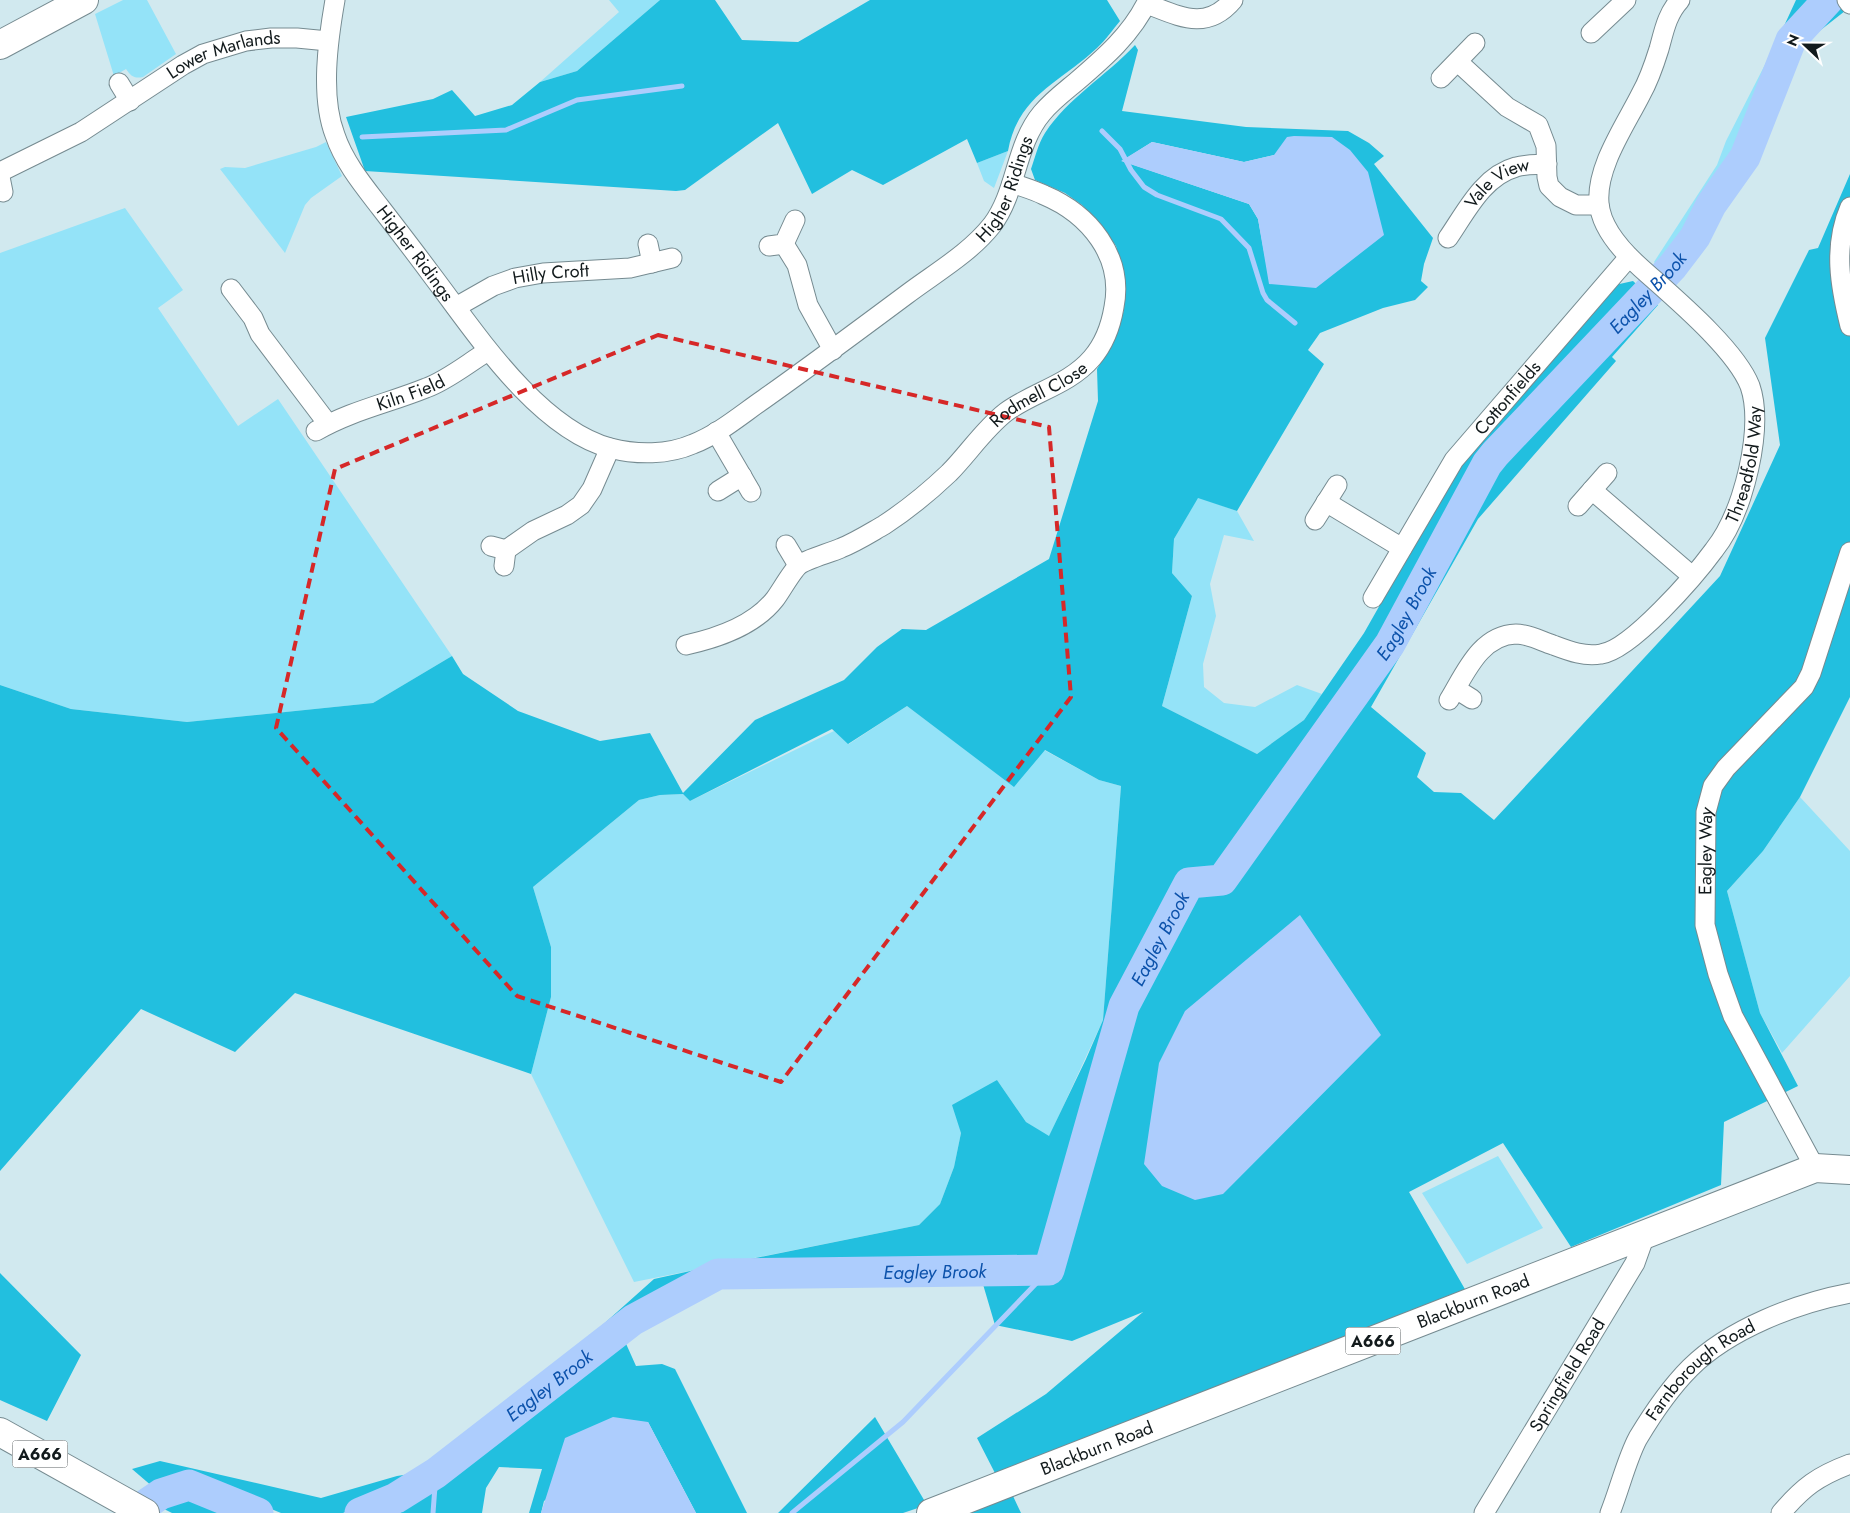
<svg xmlns="http://www.w3.org/2000/svg" width="1850" height="1513" viewBox="0 0 1850 1513" font-family="Jost,sans-serif">
	<style>
		.green { fill: #94e3f8 }
		.forest { fill: #22bfdf; fill-rule: evenodd }
		.water { fill: #adcdfd }
		.lines { fill: none; stroke-linecap: round; stroke-linejoin: round }
		.stream { stroke: #adcdfd; stroke-width: 5 }
		.river { stroke: #adcdfd; stroke-width: 31 }
		.street-casing { stroke: #768b91; stroke-width: 21 }
		.secondary-casing { stroke: #768b91; stroke-width: 30 }
		.highway-casing { stroke: #768b91; stroke-width: 30 }
		.street { stroke: #fff; stroke-width: 19 }
		.secondary { stroke: #fff; stroke-width: 28 }
		.highway { stroke: #fff; stroke-width: 28 }
		.marked { fill: none; stroke: #d62828; stroke-width: 4; stroke-dasharray: 10 6; stroke-linejoin: round }
		.labels { text-anchor: middle; stroke-width: 5; stroke-linejoin: round; paint-order: stroke }
		.shield { fill: #fff; stroke: #595f60; stroke-width: 1 }
		.shield-label { font-size: 16px; font-weight: bold; fill: #121a1c }
		.street-label { font-size: 18px; fill: #121a1c; stroke: #fff }
		.water-label { font-size: 19px; font-style: italic; fill: #0c52ab; stroke: #fff }
	</style>
	<rect width="100%" height="100%" fill="#d1e9ef"/>
	<path class="green" d="M123,0H147L176,54L143,77C134,79 131,76 126,69L114,76L95,14Z
		M609,0H660L577,71L540,82L619,12Z
		M1778,39L1801,51L1773,103L1766,135L1756,144L1742,178L1733,184L1674,283L1654,262L1717,165L1726,141Z
		M326,142L342,176L311,198L305,205L285,253L220,169L225,167L245,168L316,147Z
		M1008,151L994,188L984,181L977,163Z
		M125,208L183,290L158,308L238,426L278,399L452,656L373,703L187,722L71,709L0,685V253Z
		M1198,497L1237,511L1254,541L1224,535L1210,584L1216,616L1203,664L1204,687L1224,703L1255,707L1297,685L1322,694L1304,720L1257,754L1162,706L1192,596L1172,573L1174,539Z
		M907,706L1014,786L1044,750L1099,780L1121,786L1103,1020L1049,1137L1026,1122L997,1080L961,1133L954,1167L940,1204L919,1225L634,1282L531,1074L551,997V947L533,887L639,800L660,795L683,794L690,801L834,731L849,744Z
		M1800,797L1850,851V976L1782,1053L1760,1013L1727,891L1763,851Z
		M1498,1156L1543,1228L1467,1264L1422,1193Z"/>
	<path class="forest" d="M660,0H715L742,40L798,42L870,0H1107L1120,21C1113,29 1106,40 1097,48C1061,82 1018,95 1008,151L977,163L967,139L883,185L852,170L812,194L778,123L685,190L676,191L365,171L346,117L433,99L452,90L475,116L512,105L540,82L577,71Z
		M1796,0H1835L1845,11L1808,40L1801,51L1778,39Z
		M1135,45L1138,50L1122,111L1246,127L1348,131L1369,143L1384,156L1374,164L1433,238L1424,264L1421,281L1428,287L1415,300L1383,308L1320,333L1308,350L1324,364L1237,511L1198,498L1174,539L1172,573L1192,596L1162,706L1257,754L1304,720L1364,633L1460,464L1615,285L1633,281L1658,305L1612,357L1616,361L1478,519L1371,707L1426,753L1417,777L1434,792L1461,793L1494,820L1720,576L1780,445L1765,338L1809,250L1818,248L1850,174V697L1800,797L1763,851L1727,891L1760,1013L1798,1086L1724,1122L1721,1185L1571,1247L1503,1143L1409,1192L1466,1291L997,1477L977,1438L1046,1394L1143,1312L1072,1341L995,1325L977,1264L731,1263L919,1225L940,1204L954,1167L961,1133L952,1105L997,1080L1026,1122L1049,1136L1086,1059L1103,1020L1121,786L1099,780L1045,750L1014,787L907,706L848,744L832,729L690,801L683,794L660,795L639,800L533,887L551,947V997L531,1074L295,993L235,1052L141,1009L0,1171V685L71,709L187,722L373,703L452,656L463,674L518,711L600,741L650,733L683,793L755,720L844,680L877,647L902,629L926,630L1049,559L1098,401L1097,369L1114,340L1124,310L1125,279L1116,246L1100,223L1082,205L1065,193L1035,180L1031,169C1035,158 1038,144 1045,133C1068,98 1106,76 1135,45ZM1152,142L1244,162L1274,155L1270,284L1258,219L1249,204L1122,161Z
		M713,1266L629,1312L504,1413L654,1279Z
		M0,1273L81,1355L47,1421L0,1400Z
		M623,1337L636,1366L662,1364L675,1369L747,1513H696L648,1422L544,1501L541,1513H529L542,1469L499,1467L486,1488L482,1513H381L420,1494L461,1461Z
		M875,1417L927,1505L903,1513H778Z
		M160,1461L321,1498L397,1476L429,1471L388,1494L343,1513H281L193,1477L153,1487L132,1469Z
		M191,1493L236,1513H172L162,1508Z
		M1013,1496L1021,1513H962Z"/>
	<path class="water" d="M1294,136L1332,137L1350,150L1368,172L1384,235L1316,288L1269,284L1258,219L1249,204L1121,161L1152,142L1244,162L1274,155L1287,137Z
		M1300,915L1381,1035L1223,1194L1195,1200L1162,1186L1144,1164L1159,1063L1185,1011Z
		M613,1417L648,1422L696,1513H541L565,1438Z"/>
	<g class="lines">
		<path class="stream" d="M1102,131L1120,149L1131,170L1144,187L1157,195L1221,219L1249,248L1263,293L1267,300L1295,323
			M362,137L506,130L577,100L682,86
			M433,1513L436,1473
			M792,1513L903,1422L1049,1270"/>
		<g class="river">
			<path d="M133,1513L161,1494L189,1485L258,1513"/>
			<path id="s1" d="M360,1513L396,1498L436,1473L633,1320L718,1274L1049,1270L1124,1006L1189,883L1222,880L1390,644L1487,464L1495,454L1673,266L1695,237L1711,205L1745,157L1791,40L1828,0"/>
		</g>
		<defs>
			<g id="street">
				<path id="s2" d="M335,0C328,40 320,96 335,135C344,162 363,185 380,207C397,229 414,251 431,274C475,332 537,428 610,448C637,455 668,455 693,444C719,434 742,414 764,399C812,365 859,330 906,295C935,273 969,254 992,225C1017,192 1015,145 1042,113C1052,101 1064,92 1076,82C1104,58 1132,34 1148,0"/>
				<path d="M1847,0L1850,4"/>
				<path d="M1147,4C1179,16 1206,32 1233,0"/>
				<path d="M1591,33L1626,0"/>
				<path d="M1458,62L1507,107L1538,125L1546,146L1547,177L1549,186L1560,197L1576,205H1599"/>
				<path d="M1441,78L1475,43"/>
				<path d="M119,83L130,101"/>
				<path id="s3" d="M0,172L81,132L183,65L203,54L246,41L271,38H297L328,41"/>
				<path d="M0,177L3,192"/>
				<path d="M1850,207C1833,246 1840,286 1850,326"/>
				<path id="s4" d="M1448,238C1466,212 1483,176 1516,167C1526,164 1537,165 1547,164"/>
				<path d="M648,244L652,263"/>
				<path d="M784,244L797,265L808,305L833,350"/>
				<path d="M769,246L784,244L795,220"/>
				<path d="M231,289L253,318L260,334L328,424"/>
				<path id="s5" d="M456,307L493,286L515,278L543,273L630,268L672,258"/>
				<path id="s6" d="M316,431C350,411 389,403 426,388C448,380 468,363 488,351"/>
				<path d="M716,432L751,492"/>
				<path d="M1592,490L1692,576"/>
				<path d="M718,491L742,476"/>
				<path d="M1326,502L1402,548"/>
				<path d="M1578,506L1607,473"/>
				<path d="M1315,520L1337,485"/>
				<path d="M786,545L798,565"/>
				<path d="M491,546L506,550L504,566"/>
				<path d="M506,550L533,531L567,515L581,505L592,489L610,448"/>
				<path id="s7" d="M1373,598L1454,460L1629,257"/>
				<path id="s8" d="M686,645C718,638 754,626 775,599C781,591 792,571 799,565C807,559 830,553 841,548C856,542 870,533 884,525C907,510 929,492 949,473C968,454 984,429 1006,412C1033,392 1069,385 1092,358C1104,344 1111,325 1114,307C1124,256 1089,214 1044,195C1034,190 1023,187 1012,183"/>
				<path d="M1456,689L1472,699"/>
				<path id="s9" d="M1449,700C1465,674 1480,635 1516,634C1528,634 1541,641 1553,645C1569,651 1584,657 1601,654C1631,650 1695,576 1714,550C1726,535 1735,515 1741,497C1751,466 1761,418 1750,386C1735,348 1672,296 1641,268C1623,252 1601,228 1599,203C1596,167 1625,126 1641,94C1649,80 1654,65 1659,49C1664,31 1667,14 1680,0"/>
				<path id="s10" d="M1815,1168L1733,1016L1718,974L1705,925L1706,812L1713,786L1726,768L1804,687L1811,673L1850,552"/>
				<path id="s11" d="M1484,1513L1635,1263L1645,1235"/>
				<path id="s12" d="M1610,1513C1619,1491 1627,1458 1638,1438C1653,1413 1670,1388 1690,1368C1729,1329 1797,1303 1850,1293"/>
				<path d="M1781,1513C1803,1487 1818,1476 1850,1464"/>
			</g>
			<path id="secondary" d="M0,45L84,0"/>
			<g id="highway">
				<path d="M0,1432L145,1513"/>
				<path id="s13" d="M931,1513L1815,1168L1850,1170"/>
			</g>
		</defs>
		<use href="#street" class="street-casing"/>
		<use href="#secondary" class="secondary-casing"/>
		<use href="#highway" class="highway-casing"/>
		<use href="#street" class="street"/>
		<use href="#secondary" class="secondary"/>
		<use href="#highway" class="highway"/>
	</g>
	<path class="marked" d="M658,335L1049,427L1071,697L781,1082L517,996L276,728L335,469Z"/>
	<g class="labels">
		<g class="shield">
			<rect x="1345.5" y="1327.5" width="55" height="27" rx="4"/>
			<rect x="12.5" y="1440.5" width="55" height="27" rx="4"/>
		</g>
		<g class="shield-label">
			<text x="1373" y="1347">A666</text>
			<text x="40" y="1460">A666</text>
		</g>
		<g class="street-label">
			<text dy="6" stroke="none"><textPath href="#s3" startOffset="255">Lower Marlands</textPath></text>
			<text dy="6" stroke="none"><textPath href="#s2" startOffset="1054">Higher Ridings</textPath></text>
			<text dy="6" stroke="none"><textPath href="#s4" startOffset="76">Vale View</textPath></text>
			<text dy="6" stroke="none"><textPath href="#s2" startOffset="280">Higher Ridings</textPath></text>
			<text dy="6" stroke="none"><textPath href="#s5" startOffset="102">Hilly Croft</textPath></text>
			<text dy="6" stroke="none"><textPath href="#s6" startOffset="102">Kiln Field</textPath></text>
			<text dy="6" stroke="none"><textPath href="#s8" startOffset="442">Rodmell Close</textPath></text>
			<text dy="6" stroke="none"><textPath href="#s7" startOffset="242">Cottonfields</textPath></text>
			<text dy="6" stroke="none"><textPath href="#s9" startOffset="435">Threadfold Way</textPath></text>
			<text dy="6" stroke="none"><textPath href="#s10" startOffset="342">Eagley Way</textPath></text>
			<text dy="6" stroke="none"><textPath href="#s13" startOffset="582">Blackburn Road</textPath></text>
			<text dy="6" stroke="none"><textPath href="#s12" startOffset="174">Farnborough Road</textPath></text>
			<text dy="6" stroke="none"><textPath href="#s11" startOffset="161">Springfield Road</textPath></text>
			<text dy="6" stroke="none"><textPath href="#s13" startOffset="178">Blackburn Road</textPath></text>
		</g>
		<g class="water-label">
			<text dy="7" stroke="none"><textPath href="#s1" startOffset="1939">Eagley Brook</textPath></text>
			<text dy="7" stroke="none"><textPath href="#s1" startOffset="1534">Eagley Brook</textPath></text>
			<text dy="7" stroke="none"><textPath href="#s1" startOffset="1114">Eagley Brook</textPath></text>
			<text dy="7" stroke="none"><textPath href="#s1" startOffset="649">Eagley Brook</textPath></text>
			<text dy="7" stroke="none"><textPath href="#s1" startOffset="229">Eagley Brook</textPath></text>
		</g>
	</g>
	<g transform="translate(1805 45) rotate(292)" stroke="#ffffff" stroke-width="4" paint-order="stroke">
	<path d="M0-4L9 19L0 12L-9 19Z" fill="#121a1c"/>
	<text y="-8" font-size="14" font-weight="bold" text-anchor="middle" fill="#121a1c">N</text>
	</g>
</svg>
